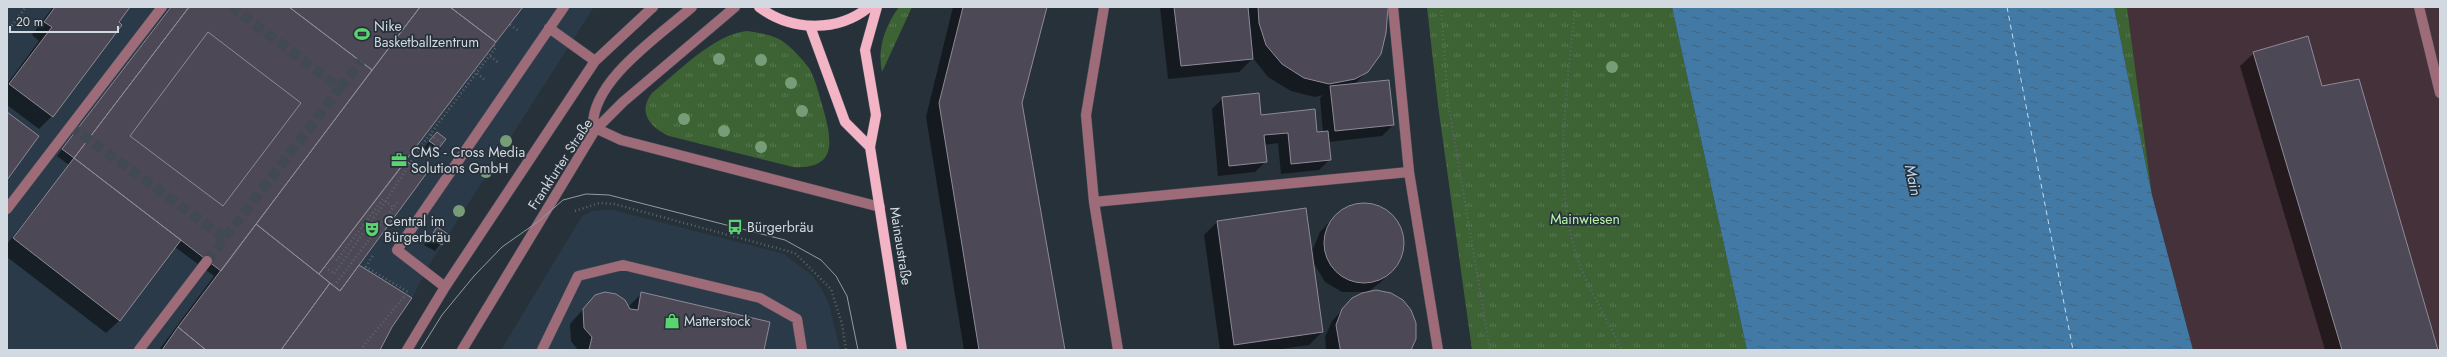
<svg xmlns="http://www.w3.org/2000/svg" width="2447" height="357" viewBox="0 0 2447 357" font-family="Jost,sans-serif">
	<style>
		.built { fill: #2a3a48 }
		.industrial { fill: #443139 }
		.grass { fill: url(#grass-tufts) }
		.water { fill: url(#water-ripples) }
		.shadow { fill: #0007 }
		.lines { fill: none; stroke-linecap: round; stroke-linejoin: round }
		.ferry { stroke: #bfddf6; stroke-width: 1; stroke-dasharray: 5 4; stroke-linecap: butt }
		.building { fill: #4c4855; stroke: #8e8a98 }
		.minor-tunnel { stroke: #414a53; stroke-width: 10; stroke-dasharray: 10 5; stroke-linecap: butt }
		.minor-casing { stroke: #434c55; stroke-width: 11 }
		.major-casing { stroke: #434c55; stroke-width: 11 }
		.path { stroke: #5c656d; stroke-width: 2.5; stroke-dasharray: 1 3; stroke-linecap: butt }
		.minor { stroke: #9e6c79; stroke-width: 10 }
		.major { stroke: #f3b5c5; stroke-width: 10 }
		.tram { stroke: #939ba2; stroke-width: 1 }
		.path-bridge { stroke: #5c656d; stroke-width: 2.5; stroke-dasharray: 1 3; stroke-linecap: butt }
		.tree { fill: #779d78 }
		.labels { text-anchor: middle; stroke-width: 3.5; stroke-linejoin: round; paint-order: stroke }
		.poi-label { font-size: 14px; fill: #d3d9e0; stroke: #27313a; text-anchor: start }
		.street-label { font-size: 14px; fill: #d3d9e0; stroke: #27313a }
		.park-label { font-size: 14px; fill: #b8f6aa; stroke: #27313a }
		.water-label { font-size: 15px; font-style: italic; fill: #bfddf6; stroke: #27313a }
	</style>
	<defs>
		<pattern id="grass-tufts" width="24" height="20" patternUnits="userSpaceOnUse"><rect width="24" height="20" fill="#3d6335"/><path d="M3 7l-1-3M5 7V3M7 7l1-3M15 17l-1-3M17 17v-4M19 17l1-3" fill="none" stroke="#587952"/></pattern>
		<pattern id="water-ripples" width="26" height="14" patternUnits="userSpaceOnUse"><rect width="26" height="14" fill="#437aa5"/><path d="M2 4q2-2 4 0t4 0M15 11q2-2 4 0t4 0" fill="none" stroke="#41637e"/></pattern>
	</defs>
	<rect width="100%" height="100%" fill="#27313a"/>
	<path class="built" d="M7,7H594L431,262L412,298L392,327L380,350H7Z
		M602,210H613L784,254L812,275L821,288L829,304L840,350H501L582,216L592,211Z"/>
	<path class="industrial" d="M2127,7H2440V350H2193L2152,195Z"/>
	<path class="grass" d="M899,7H912L882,72C877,49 885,26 899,7Z
		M1427,7H1672L1747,350H1472L1438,105Z
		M2114,7H2127L2152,195Z
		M747,31C760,33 775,35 785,43C793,49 803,60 809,68C816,80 819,95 823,108C832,140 838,170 793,167L669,136C650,128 637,112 652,93C678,72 714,34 747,31Z"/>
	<path class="water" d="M1672,7H2114L2152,195L2193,350H1747Z"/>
	<path class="shadow" d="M53,7H129L52,116L39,129L7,105V84L39,41L32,35Z
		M170,7H523L405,161L425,175L355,269L391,327L379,350H159L214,276L175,247L120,320L106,333L7,257V244L69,165L57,156Z
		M953,7H1046L1021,103L1064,350H964L926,117Z
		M1160,7H1387L1367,71L1354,85L1393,125L1382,136L1328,142L1330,159L1319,170L1281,174L1278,143L1264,145L1266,161L1255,172L1218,176L1212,109L1223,98L1260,116L1316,133L1323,132L1320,98L1323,95L1315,97L1291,91L1268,77L1253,58L1239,72L1168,79Z
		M2254,53L2321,87L2437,350H2325L2240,66Z
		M444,139L431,154L424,148L430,140Z
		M1364,203L1378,205L1390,213L1398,223L1403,235V251L1398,264L1381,282L1366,293L1409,350H1326L1325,337L1332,321L1353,299L1365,292H1342L1325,282L1312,260L1322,332L1309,345L1274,350H1220L1204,235L1217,222L1305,210L1314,258L1313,249L1320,232L1340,211L1350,206Z
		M437,228L447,235L435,251L424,245Z
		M641,294L763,350H578L571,341L570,324L595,296L628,307Z"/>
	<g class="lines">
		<path class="ferry" d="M2007,7L2073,350"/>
	</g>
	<path class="building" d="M55,7H130L119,22L122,25L53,117L9,84L52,27L44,22Z
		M171,7H189L74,158L62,149Z
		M189,7H289L372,70L221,271L74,158Z
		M289,7H420L372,70Z
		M420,7H450L496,42L319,274L256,224Z
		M450,7H523L496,42Z
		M963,7H1047L1022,103L1065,350H979L939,103Z
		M1174,7H1248L1253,59L1181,66Z
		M1258,7H1388L1386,33L1381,54L1368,72L1355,79L1329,84L1304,78L1282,64L1266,45L1259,23Z
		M208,32L301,103L223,206L130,136Z
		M2308,36L2322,86L2359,79L2438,350H2342L2253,52Z
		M1389,80L1394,125L1335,131L1330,86Z
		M1259,93L1261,115L1315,109L1317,132L1328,131L1331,160L1291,164L1288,133L1264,135L1267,162L1229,166L1222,97Z
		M7,112L39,136L7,180Z
		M437,132L446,139L439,148L429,141Z
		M74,158L181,240L120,321L13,238Z
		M406,161L426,174L340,291L319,274Z
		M1324 243a40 40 0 1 1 80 0a40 40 0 1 1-80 0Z
		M1306,208L1323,332L1234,345L1217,221Z
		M256,224L330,283L281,350H206L178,327Z
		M437,227L448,234L442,245L430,238Z
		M359,265L412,298L392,327L380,350H281L330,283L340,291Z
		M1376,290L1391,293L1403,300L1411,310L1416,323V339L1411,350H1341L1340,348L1336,325L1342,309L1352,298L1362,293Z
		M605,292L616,294L625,300L630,309L638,310L641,292L770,322L764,350H589L592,337L584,328L583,309L595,295Z
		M178,327L184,332L206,350H162Z"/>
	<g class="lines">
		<path class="minor-tunnel" d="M340,88L361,61
			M70,126L225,238
			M207,261L340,88L232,7"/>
		<defs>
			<path id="minor" d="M692,7C659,36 591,81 593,127L621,140L880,207
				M1393,7L1409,172
				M2419,7L2440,93
				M549,28L595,61
				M1094,202L1086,115L1104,7
				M7,209L162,7
				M445,287L397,250L564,7
				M139,350L207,261
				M407,350L445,287L595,61L653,7
				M462,350L595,130L623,102L735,7
				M542,350L578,276L623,265L760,298L797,319L802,350
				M1118,350L1094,202L1409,172L1438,350"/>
			<path id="major" d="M759,7C791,31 837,33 869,7
				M877,7L865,50L876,115L870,147L902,350
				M810,26L845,122L870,147"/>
		</defs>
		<use href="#minor" class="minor-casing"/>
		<use href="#major" class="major-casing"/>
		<path class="path" d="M1441,7L1448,102L1490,350
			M1575,7C1568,90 1551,176 1577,257C1587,287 1608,321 1622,350
			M510,25L519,31
			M7,32L26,7
			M431,135L441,143
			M419,149L431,159
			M575,211L599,203L614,204L795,253L831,289L842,324L846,350
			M333,257L337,260L383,199L393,207
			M325,267L334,274L386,201L419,149L496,47L493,45
			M334,286L399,200
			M360,350L408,292L366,267L373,255"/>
		<use href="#minor" class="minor"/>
		<use href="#major" class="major"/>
		<path class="tram" d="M420,350L442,315L474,276L502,247L539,221L563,200L586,194L609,195L785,240L821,260L836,276L847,296L858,350"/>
		<path class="path-bridge" d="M487,54L498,62
			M474,71L485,80"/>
	</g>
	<g class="tree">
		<circle cx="719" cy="59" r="6"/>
		<circle cx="761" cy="60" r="6"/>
		<circle cx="1612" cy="67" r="6"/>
		<circle cx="791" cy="83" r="6"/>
		<circle cx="802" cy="111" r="6"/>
		<circle cx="684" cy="119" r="6"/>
		<circle cx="724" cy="131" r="6"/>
		<circle cx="506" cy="141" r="6"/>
		<circle cx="761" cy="147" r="6"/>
		<circle cx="486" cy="172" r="6"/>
		<circle cx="459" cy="211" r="6"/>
	</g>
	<defs>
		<symbol id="stadium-bare" viewBox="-9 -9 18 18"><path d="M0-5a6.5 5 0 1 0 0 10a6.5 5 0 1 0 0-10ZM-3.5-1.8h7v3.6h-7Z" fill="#59d56f" stroke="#27313a" stroke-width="2.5" paint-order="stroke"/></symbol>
		<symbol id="office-bare" viewBox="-9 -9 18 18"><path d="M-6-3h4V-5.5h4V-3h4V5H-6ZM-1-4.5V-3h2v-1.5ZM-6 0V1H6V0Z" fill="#59d56f" stroke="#27313a" stroke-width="2.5" paint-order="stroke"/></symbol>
		<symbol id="bus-bare" viewBox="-9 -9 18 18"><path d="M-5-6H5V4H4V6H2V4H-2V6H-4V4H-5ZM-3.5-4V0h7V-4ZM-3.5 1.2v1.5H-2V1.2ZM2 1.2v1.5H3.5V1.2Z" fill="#59d56f" stroke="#27313a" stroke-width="2.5" paint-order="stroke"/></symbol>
		<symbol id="theatre-bare" viewBox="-9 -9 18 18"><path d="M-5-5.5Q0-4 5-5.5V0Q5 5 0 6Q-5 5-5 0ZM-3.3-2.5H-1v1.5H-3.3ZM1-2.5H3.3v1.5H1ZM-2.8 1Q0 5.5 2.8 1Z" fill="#59d56f" stroke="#27313a" stroke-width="2.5" paint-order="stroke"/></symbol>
		<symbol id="shop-bare" viewBox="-9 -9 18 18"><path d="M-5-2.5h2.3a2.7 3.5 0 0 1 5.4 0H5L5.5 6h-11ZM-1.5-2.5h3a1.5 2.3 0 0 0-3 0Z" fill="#59d56f" stroke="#27313a" stroke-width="2.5" paint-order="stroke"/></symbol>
	</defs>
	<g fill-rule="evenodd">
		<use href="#stadium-bare" x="351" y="23" width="22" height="22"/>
		<use href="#office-bare" x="388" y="149" width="22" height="22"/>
		<use href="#bus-bare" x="724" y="216" width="22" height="22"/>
		<use href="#theatre-bare" x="361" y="218" width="22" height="22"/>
		<use href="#shop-bare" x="661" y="310" width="22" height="22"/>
	</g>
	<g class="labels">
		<g class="poi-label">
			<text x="374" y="31">Nike<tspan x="374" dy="16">Basketballzentrum</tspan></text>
			<text x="411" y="157">CMS - Cross Media<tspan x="411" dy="16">Solutions GmbH</tspan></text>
			<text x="384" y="226">Central im<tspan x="384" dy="16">Bürgerbräu</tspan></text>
			<text x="747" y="232">Bürgerbräu</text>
			<text x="684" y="326">Matterstock</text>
		</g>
		<g class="street-label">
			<text transform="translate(560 164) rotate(-57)" y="5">Frankfurter Straße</text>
			<text transform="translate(901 246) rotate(81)" y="5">Mainaustraße</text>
		</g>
		<g class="park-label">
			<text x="1585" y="224">Mainwiesen</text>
		</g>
		<g class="water-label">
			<text transform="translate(1913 180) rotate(78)" y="5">Main</text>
		</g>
	</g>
	<rect width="2447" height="357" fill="none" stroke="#d3d9e0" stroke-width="16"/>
	<path d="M10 26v6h108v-6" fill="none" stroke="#d3d9e0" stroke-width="2"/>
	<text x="16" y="26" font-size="12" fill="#d3d9e0" stroke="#27313a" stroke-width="3" paint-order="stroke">20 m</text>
</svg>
